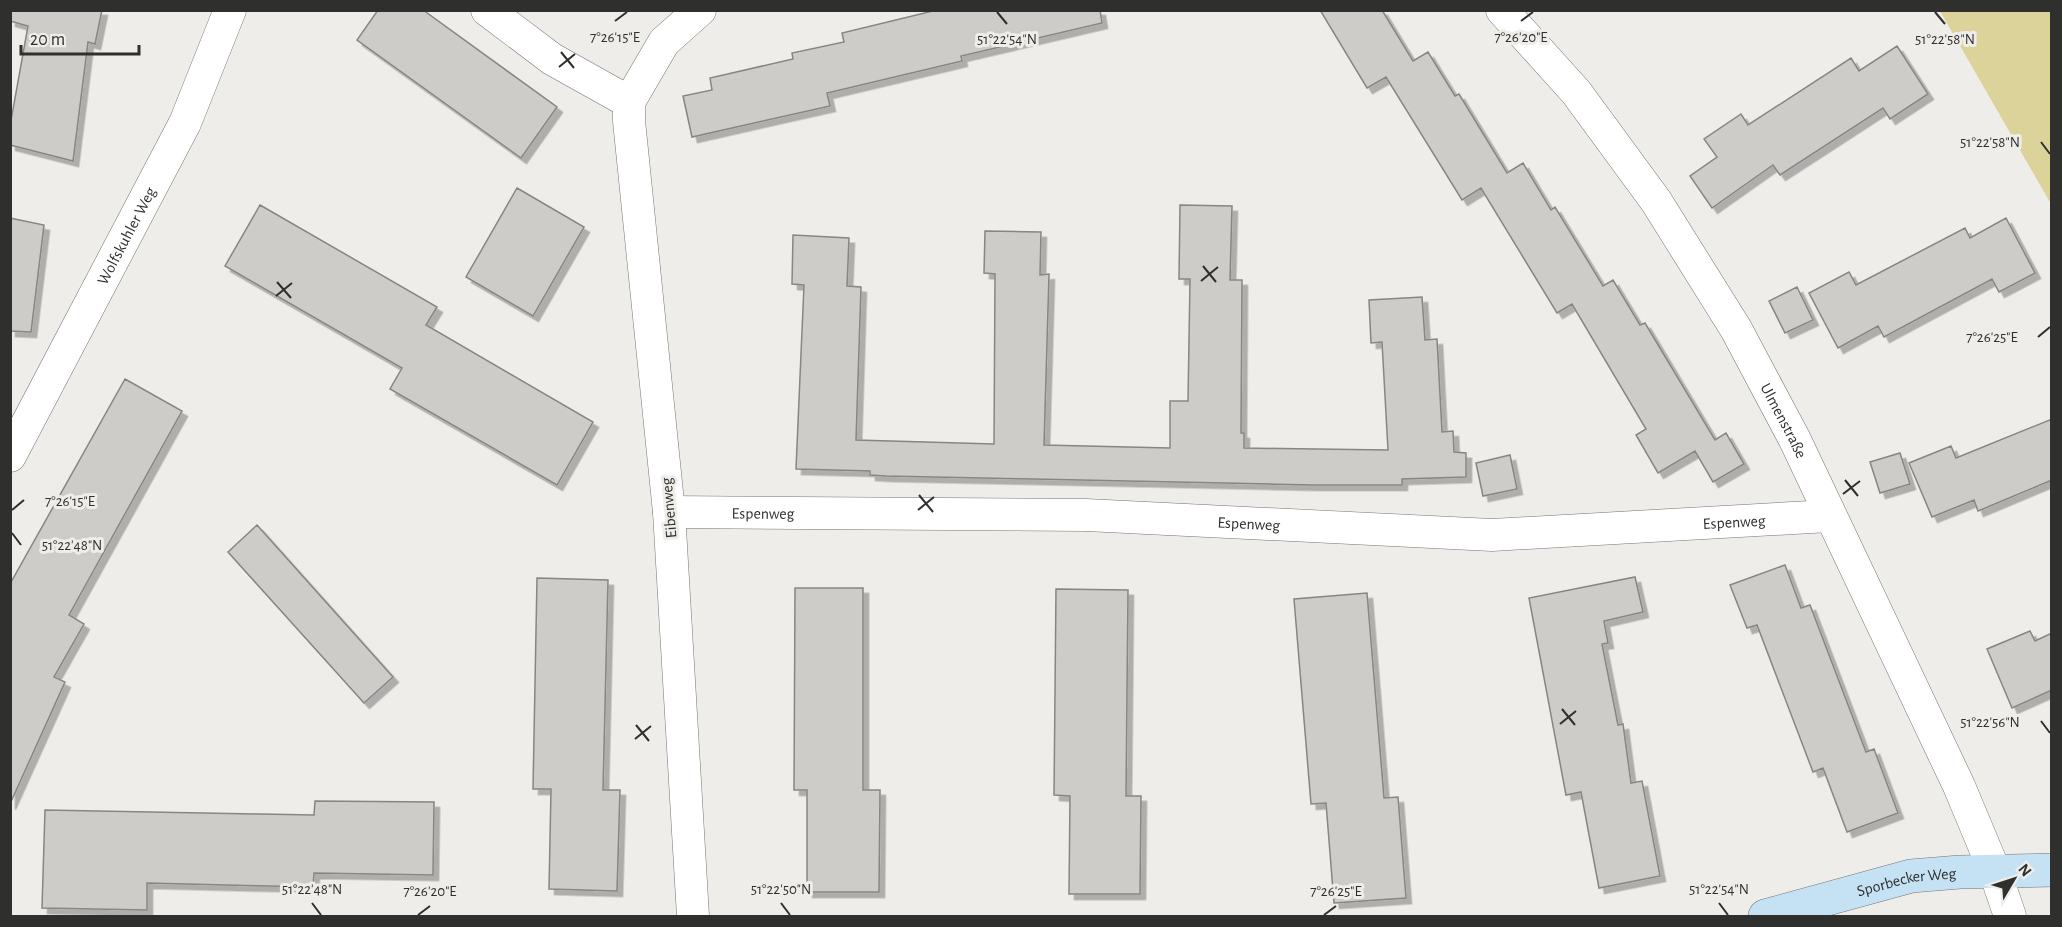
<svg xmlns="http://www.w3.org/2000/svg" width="2062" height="927" viewBox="0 0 2062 927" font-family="'Alegreya Sans',sans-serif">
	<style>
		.grass { fill: #dcd39b }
		.building { fill: #cdccc9; stroke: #868682; stroke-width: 1.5; filter: url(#shadow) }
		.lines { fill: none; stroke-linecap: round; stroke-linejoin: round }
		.street-casing { stroke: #757571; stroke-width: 33 }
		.secondary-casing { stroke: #757571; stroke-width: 34 }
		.street { stroke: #fff; stroke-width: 32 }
		.secondary { stroke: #c5e2f5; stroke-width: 33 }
		.ticks { fill: none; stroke: #2f2f2e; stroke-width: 2 }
		.labels { text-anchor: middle; stroke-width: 6; stroke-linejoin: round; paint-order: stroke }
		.street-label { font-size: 16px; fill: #2f2f2e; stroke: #eeedea }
		.ticks-label { font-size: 15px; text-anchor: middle; fill: #2f2f2e; stroke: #eeedea; stroke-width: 6; stroke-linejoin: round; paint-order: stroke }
	</style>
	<defs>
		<filter id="shadow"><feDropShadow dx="5.5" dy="5.5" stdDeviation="0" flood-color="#0004"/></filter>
	</defs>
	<rect width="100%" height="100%" fill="#eeedea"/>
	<path class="grass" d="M1940,11H2051V204Z"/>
	<path class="building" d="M10,10H102L95,44L88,42L73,161L10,145V126L28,26L10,21Z
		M378,10H423L557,107L521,158L357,40Z
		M937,10H1100L1102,23L961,56L962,61L827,93L830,106L692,137L683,96L712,90L710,78L793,59L792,53L844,42L842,33Z
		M1320,10H1382L1413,61L1428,52L1455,96L1459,94L1507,173L1523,163L1551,210L1555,207L1603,286L1613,280L1640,325L1645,323L1715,440L1726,433L1744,464L1713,482L1695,451L1658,473L1636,435L1646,429L1572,304L1557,313L1481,188L1462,200L1386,77L1367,88Z
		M1897,46L1928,94L1890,119L1883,108L1780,175L1773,165L1712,208L1690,176L1717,157L1704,139L1741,114L1748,125L1851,58L1859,71Z
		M517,188L584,227L533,316L466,277Z
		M260,205L437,307L426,325L593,422L557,485L390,389L402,368L225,266Z
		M1180,205L1232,206L1230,280H1242L1241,433H1244V448L1388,450L1382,342L1371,343L1369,300L1422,297L1425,340L1437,339L1442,432L1453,431L1454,452L1466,453V477L1402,479V485H1314L886,476L870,475V471L796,469L804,285L792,284L793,235L849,238L847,286L861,287L856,440L994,444L995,274L984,273L985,231L1041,232L1040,275L1049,274L1044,445L1170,448V401H1188L1190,279H1179Z
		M10,218L44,225L31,332L10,331Z
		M2006,218L2035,273L1999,292L1992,279L1884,337L1878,326L1838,348L1809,293L1849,272L1856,285L1965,228L1970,238Z
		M1797,287L1813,320L1785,333L1769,301Z
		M125,379L182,411L69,615L84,624L54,677L65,682L10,804V584Z
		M2052,419V480L1978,511L1974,500L1932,517L1909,463L1951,446L1956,458Z
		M1900,453L1910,484L1880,493L1870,462Z
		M1510,455L1517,489L1483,496L1476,463Z
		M257,525L393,677L364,703L228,552Z
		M1785,565L1801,608L1810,605L1866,752L1874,749L1898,813L1847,832L1823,768L1813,772L1757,625L1747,628L1730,585Z
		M1635,577L1643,612L1604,621L1608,643L1602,644L1618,725L1623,724L1631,783L1642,781L1660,876L1599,888L1581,792L1566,795L1529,598Z
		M537,578L608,580L603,790H620L617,891L549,889L551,789H533Z
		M795,588H863V790H880L879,892H807V790H794Z
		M1056,589L1128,590L1126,796H1141L1140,894H1069L1070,796L1054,795Z
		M1367,593L1384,798L1398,797L1406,898L1334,903L1326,803L1311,804L1294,599Z
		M2030,631L2035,641L2052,633V690L2012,708L1987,649Z
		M315,801L434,802L433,875L314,873L313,887L147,883V910L42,908L45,810L314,815Z"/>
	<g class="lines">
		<defs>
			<g id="street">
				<path d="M487,10L552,59L629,102"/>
				<path id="s1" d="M1502,10L1576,92L1656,201L1736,329L1795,440L1959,786L1995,872L2010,916"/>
				<path id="s2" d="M10,456L185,123L230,10"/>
				<path id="s3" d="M669,512L1086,515L1492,535L1829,516"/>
				<path d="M693,916L669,512L629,121V102L664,42L700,10"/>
			</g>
			<g id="secondary">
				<path id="s4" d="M1765,916L1911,876L1960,872L2052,870"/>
			</g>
		</defs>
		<use href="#street" class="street-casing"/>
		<use href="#secondary" class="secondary-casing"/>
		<use href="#street" class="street"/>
		<use href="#secondary" class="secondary"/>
	</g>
	<path class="ticks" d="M997,12L1007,24M1935,12L1945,24M615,21L627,12M1521,21L1533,12M561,52L574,68M559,67L575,54M2041,142L2050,154M1203,266L1216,282M1201,281L1218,267M277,282L291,298M276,296L292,283M2038,337L2050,327M1845,480L1858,496M1843,494L1860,481M919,495L933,512M12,510L24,500M918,510L934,497M12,533L21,545M1562,709L1575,725M2041,721L2050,733M1560,724L1576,711M636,725L649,741M635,739L651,726M312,903L321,915M781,903L790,915M1719,903L1728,915M418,915L430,906M1324,915L1336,906"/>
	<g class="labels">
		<g class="street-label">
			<text dy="6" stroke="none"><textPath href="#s2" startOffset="249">Wolfskuhler Weg</textPath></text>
			<text dy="6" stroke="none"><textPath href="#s1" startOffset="500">Ulmenstraße</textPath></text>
			<text transform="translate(668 508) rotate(-95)" y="6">Eibenweg</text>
			<text dy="6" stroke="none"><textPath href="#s3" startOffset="94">Espenweg</textPath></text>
			<text dy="6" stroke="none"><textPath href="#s3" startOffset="1066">Espenweg</textPath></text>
			<text dy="6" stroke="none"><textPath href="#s3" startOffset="580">Espenweg</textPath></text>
			<text dy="6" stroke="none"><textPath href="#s4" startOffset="146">Sporbecker Weg</textPath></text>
		</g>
	</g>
	<g class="ticks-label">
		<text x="615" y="42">7°26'15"E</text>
		<text x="1521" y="42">7°26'20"E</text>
		<text x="1007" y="44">51°22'54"N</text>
		<text x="1945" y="44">51°22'58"N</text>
		<text x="1990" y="147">51°22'58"N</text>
		<text x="1992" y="342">7°26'25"E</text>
		<text x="70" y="506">7°26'15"E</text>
		<text x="72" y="550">51°22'48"N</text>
		<text x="1990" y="727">51°22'56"N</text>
		<text x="312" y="894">51°22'48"N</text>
		<text x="781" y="894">51°22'50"N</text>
		<text x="1719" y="894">51°22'54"N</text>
		<text x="430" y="896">7°26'20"E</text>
		<text x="1336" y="896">7°26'25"E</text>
	</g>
	<rect width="2062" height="927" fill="none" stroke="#2f2f2e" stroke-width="24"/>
	<g transform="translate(2014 879) rotate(51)" stroke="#eeedea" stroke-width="4.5" paint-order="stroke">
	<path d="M0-4.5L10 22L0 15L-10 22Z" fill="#2f2f2e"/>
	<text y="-9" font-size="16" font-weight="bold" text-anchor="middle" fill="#2f2f2e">N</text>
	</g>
	<path d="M21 45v9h118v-9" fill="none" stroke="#2f2f2e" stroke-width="3"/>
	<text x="30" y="45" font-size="18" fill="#2f2f2e" stroke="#eeedea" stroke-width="4.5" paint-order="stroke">20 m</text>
</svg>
